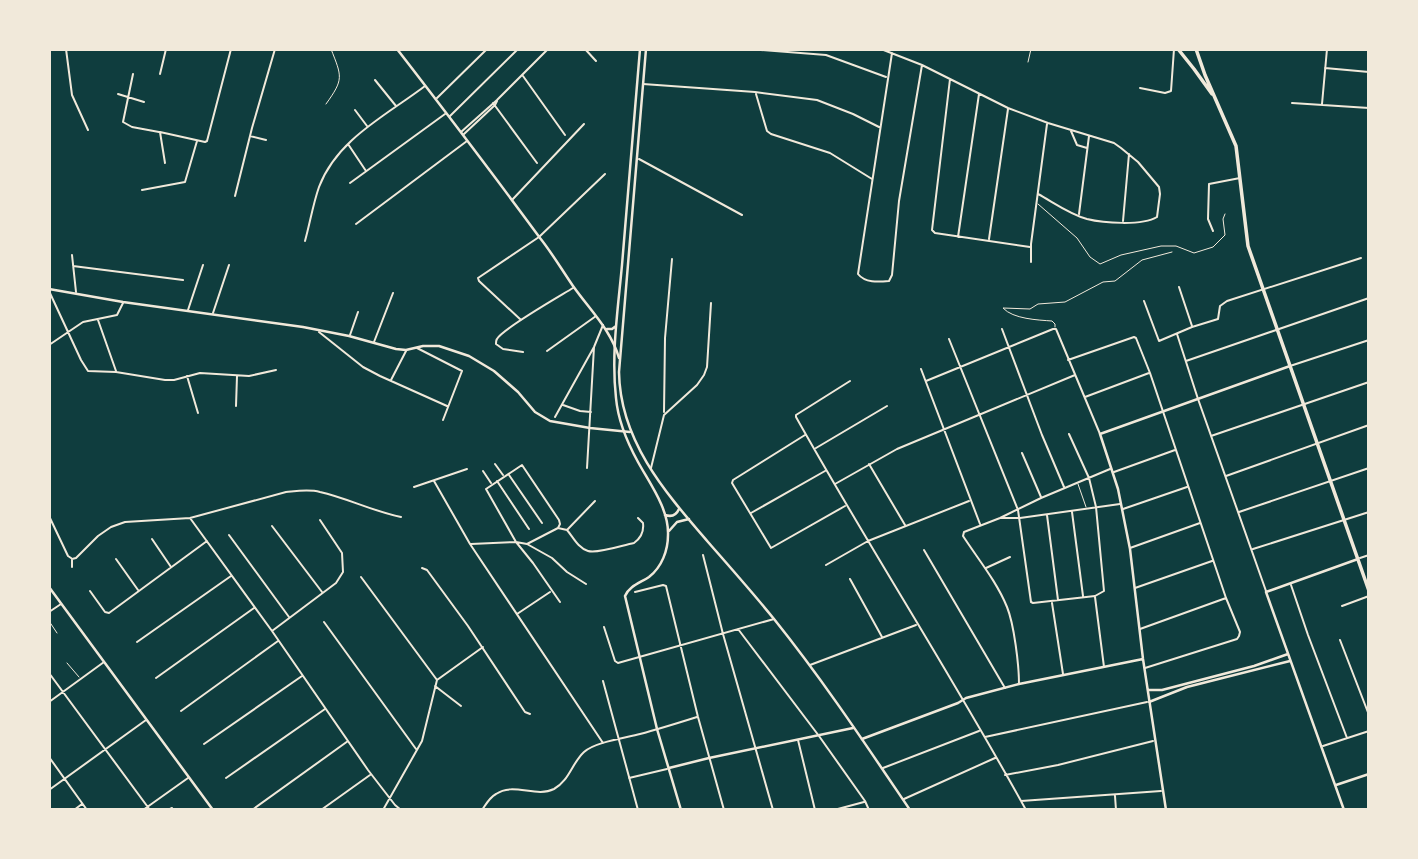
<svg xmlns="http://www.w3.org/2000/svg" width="1418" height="859" viewBox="0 0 1418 859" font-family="'Source Sans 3',sans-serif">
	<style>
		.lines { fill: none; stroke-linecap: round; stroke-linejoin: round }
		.service { stroke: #f1e9da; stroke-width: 1 }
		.minor { stroke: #f1e9da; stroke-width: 2 }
		.tertiary { stroke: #f1e9da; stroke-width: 2.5 }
		.secondary { stroke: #f1e9da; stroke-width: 2.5 }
		.primary { stroke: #f1e9da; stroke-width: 3.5 }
	</style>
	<rect width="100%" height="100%" fill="#0f3d3e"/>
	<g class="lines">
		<path class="service" d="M1028,62L1031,49
			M326,104C344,79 342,77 331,49
			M1038,204L1077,238L1090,257L1100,264L1121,255L1161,246H1176L1194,253L1213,247L1225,235L1223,219L1225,214
			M1055,327V324L1052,321C1038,320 1013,319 1003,308L1030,309L1038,304L1065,302L1103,282L1115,281L1142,260L1172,252
			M1078,484L1086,507
			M49,621L57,633
			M49,636L50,637
			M67,663L79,677"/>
		<path class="minor" d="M66,49L72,95L88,130
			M585,49L596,61
			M748,49L826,55L886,77
			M881,49L922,65L1008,108L1048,123L1114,143L1121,148L1138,162L1159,187L1160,194L1157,217C1142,226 1103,223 1087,219C1069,214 1053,202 1038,194
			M892,53L858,274C865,283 878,282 889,281L892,275L899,201L922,65
			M1325,68L1369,72
			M133,74L123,122L132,127L159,132
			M160,74L166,49
			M523,76L565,135
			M950,79L932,230L935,233L1030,247
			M375,80L396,106
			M643,84L755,92L817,100L853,114L879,127
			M1140,88L1165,93L1171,91L1174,49
			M118,94L144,102
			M756,94L767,131L771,134L830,153L872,179
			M437,98L487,49
			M493,103L537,163
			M1292,103L1369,108
			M1322,104L1327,49
			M355,110L367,126
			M450,116L518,49
			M1071,131L1077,145L1087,148
			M461,132L497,100L548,49
			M464,134L495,105L497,101
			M250,136L266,140
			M348,144L366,171
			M639,159L742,215
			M165,163L160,132L205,142L207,141L231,49
			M350,183L445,114
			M142,190L185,182L197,141
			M235,196L252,128L275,49
			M512,200L584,124
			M1079,214L1089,136
			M1123,221L1129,154
			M356,224L467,141
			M1213,231L1208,219L1209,184L1240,178
			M958,237L979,94
			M989,239L1008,109
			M305,241C310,223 313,204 319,187C337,139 387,115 425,86
			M72,255L76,292
			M1031,262V244L1047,124
			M73,266L183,280
			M1179,287L1192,326
			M49,291L81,360L88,371L116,372L165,380H174L200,373L249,376L276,370
			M1144,301L1159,341L1192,327L1218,319L1220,306L1227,301L1361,258
			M188,310L203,265
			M213,313L229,265
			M98,320L116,371
			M521,320L479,281L478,278L539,237L605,174
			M1002,329L1042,435L1064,487
			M319,332L363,367L380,376L447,406
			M1177,334L1198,399L1266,591
			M350,335L358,312
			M949,339L1018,510L1031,602L1033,603L1095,596L1104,591L1096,507L1089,478L1069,434
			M374,342L393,293
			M49,345L83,322L117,315L123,303
			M417,348L462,371L443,420
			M547,351L596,316
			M523,352L503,349L496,344C496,342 496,340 497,339C502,329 560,296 573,288
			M1068,360L1134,337L1136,338L1150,373L1226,598L1240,632L1239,636L1237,639L1145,668
			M1186,361L1369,298
			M1290,366L1369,340
			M921,369L980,524
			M187,376L198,413
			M391,380L406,351
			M850,381L796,415V417C870,549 953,677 1026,810
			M926,381L1053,329H1056L1100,434
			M1085,397L1149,373
			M563,405L580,411L591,412
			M236,406L237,376
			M664,412L665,338L672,259
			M555,417L594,347L603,325
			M805,435L733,480L732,483L771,548L845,506
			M1211,436L1369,382
			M816,448L887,406
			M1022,453L1041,497
			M495,464L503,475
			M869,464L905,525
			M587,468L594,347
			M651,468L664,415L697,385L704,375L707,367L711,303
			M483,471L491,483
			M1114,472L1175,450
			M509,475L542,523
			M1226,476L1369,425
			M434,481L470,544L603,743
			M497,481L529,529
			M835,484L897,449L1075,375
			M414,487L467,469
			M1123,509L1187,487
			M1072,512L1083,596
			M1239,512L1369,468
			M751,513L825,471
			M1047,515L1058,600
			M49,516L68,556L71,558
			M190,518L272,631L368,770L395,805L401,810
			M1001,518H1020L1120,504
			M272,526L322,592
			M558,528L560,524L559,520L522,465L486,489L516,542L533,563L560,602
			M567,530C573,537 578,548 588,551C598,554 623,545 634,543C641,538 644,531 643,523L638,518
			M229,535L289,617
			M152,539L171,567
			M471,544L516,542L527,544L552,558L567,572L586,584
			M527,544L558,528L567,530L595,501
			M1130,548L1200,523
			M1253,549L1369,512
			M924,550L1005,688
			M703,555L723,634L773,810
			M1360,558L1369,555
			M72,559L76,558L98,536L111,527L125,522L190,518L286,492C297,491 309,489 320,492C347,498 372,511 401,517
			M116,559L138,590
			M826,565L868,541L969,501
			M72,567V560
			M422,568L427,570L468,626L525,712L530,714
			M986,568L1010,557
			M361,577L437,680
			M850,579L882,637
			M1291,585L1308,635L1347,738
			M1135,588L1212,561
			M90,591L105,612L109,613L207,541
			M635,592L663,585L666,586L698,717L724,810
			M1095,597L1104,667
			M1052,603L1063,674
			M1342,606L1369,596
			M49,612L61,604
			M517,614L550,592
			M324,622L416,749
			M604,627L615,661L618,663L774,619
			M738,629L819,736L865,801L869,810
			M1140,629L1226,598
			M272,631L336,583L343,572L342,553L320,520
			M1340,640L1369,715
			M137,642L231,576
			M810,665L916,625
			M49,673L150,810
			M156,678L254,608
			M603,681L638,810
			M1019,684C1019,665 1014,624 1007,607C997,582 978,559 963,536L964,532L1000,518L1041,498L1110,469
			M435,686L461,706
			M49,702L104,662
			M181,711L278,641
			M985,737L1147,702
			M798,740L815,810
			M204,744L302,676
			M1323,746L1369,731
			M49,757L87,810
			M883,768L979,731
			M1005,775L1058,765L1153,741
			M226,778L325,709
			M629,778L667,769
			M49,790L146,720
			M1115,796L1116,810
			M904,799L995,758
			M1021,801L1161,791
			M74,810L82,804
			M143,810L188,778
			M168,810L172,808
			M252,810L348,741
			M321,810L370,775
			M383,810L422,741L437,680L483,647
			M482,810C486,804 490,797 496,794C513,782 536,798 554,789C569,781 572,763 584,752C595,742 625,738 640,734C659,729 678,723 697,717
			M834,810L864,802"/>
		<path class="tertiary" d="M397,49C445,111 493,174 540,238C552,253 562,270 573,286C590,310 611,330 619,358
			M49,289L123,302L303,327L349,336L396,349L406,350L423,346H439L469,356L494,371L518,392L535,412L550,421L590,428L630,432
			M49,587L213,810
			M1149,690H1162L1254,666L1288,654
			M1149,702L1187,687L1290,661
			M862,739L958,703L966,698L1019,684L1143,659
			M669,768L709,758L853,728
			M1336,785L1369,774
			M1166,810L1143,659L1130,549L1118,489L1100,434L1290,366
			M1344,810L1266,592L1358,559"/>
		<path class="secondary" d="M640,49C634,121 628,193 622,265C618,309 611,354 616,398C618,421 627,442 638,462C650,484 669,509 668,535C668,550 662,567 649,577C640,583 629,586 625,596L657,729L681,810
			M646,49L619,372C620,441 665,492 708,542C730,567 753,593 774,619C823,680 866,745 910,810
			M607,329H612L616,326
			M665,515C671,517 676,516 679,509
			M669,531L677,522L689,519"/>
		<path class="primary" d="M1178,49L1194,69L1212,94
			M1196,49L1205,75L1236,146L1248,246L1369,591"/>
	</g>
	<rect width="1418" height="859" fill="none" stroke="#f1e9da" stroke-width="102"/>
</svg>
